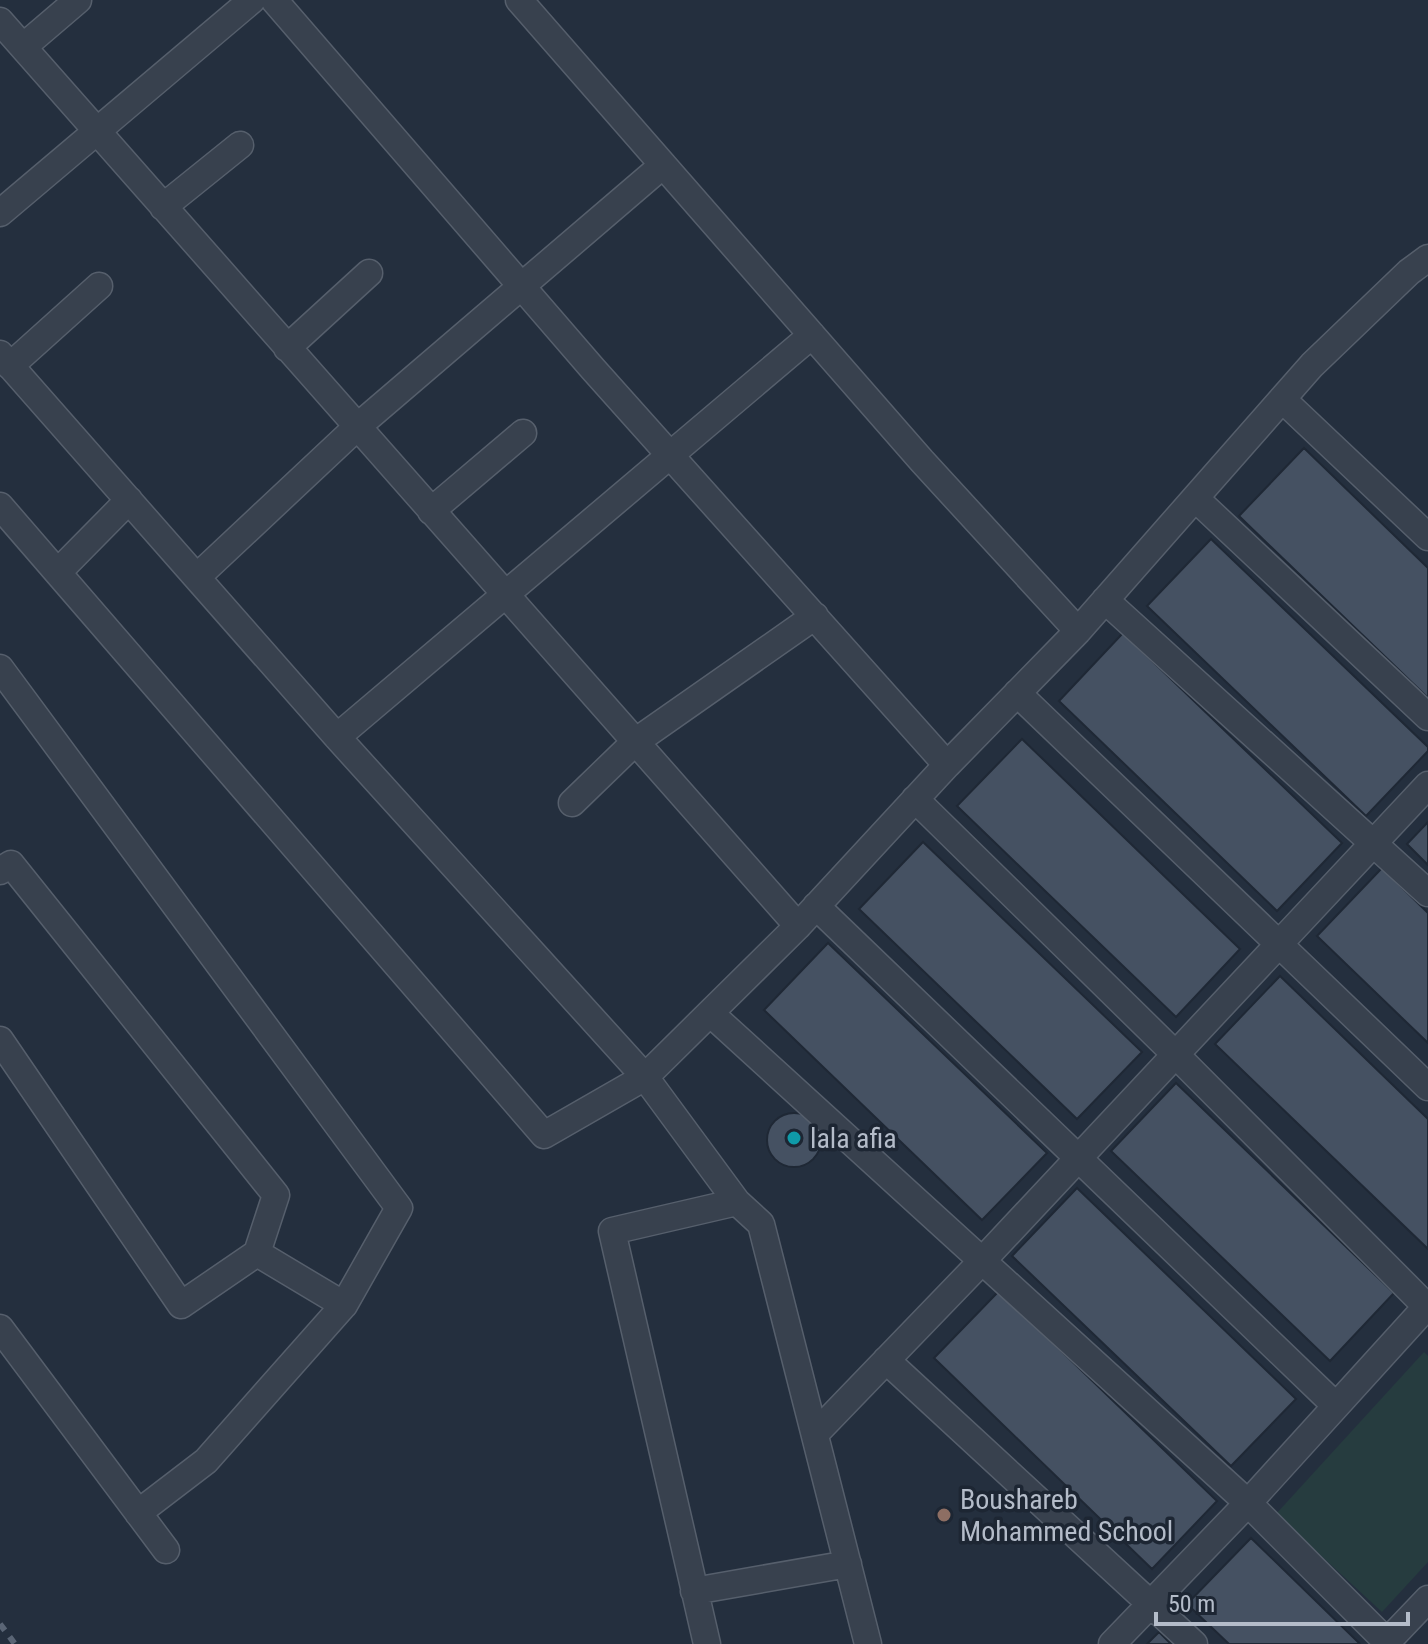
<svg xmlns="http://www.w3.org/2000/svg" width="1428" height="1644" viewBox="0 0 1428 1644" font-family="'Roboto Condensed',sans-serif">
	<style>
		.green { fill: #263c3f }
		.building { fill: #455162; stroke: #1f2835; stroke-width: 2 }
		.lines { fill: none; stroke-linecap: round; stroke-linejoin: round }
		.street-casing { stroke: #565f6c; stroke-width: 29 }
		.street { stroke: #38414e; stroke-width: 26 }
		.rail { stroke: #5a6575; stroke-width: 6; stroke-dasharray: 8 8; stroke-linecap: butt }
		.culture-dot { fill: #0f9aa8; stroke: #1d2633; stroke-width: 3 }
		.education-dot { fill: #8d6e63; stroke: #1d2633; stroke-width: 3 }
		.labels { text-anchor: middle; stroke-width: 7; stroke-linejoin: round; paint-order: stroke }
		.poi-label { font-size: 28px; fill: #b4bcc9; stroke: #1d2633; text-anchor: start }
	</style>
	<rect width="100%" height="100%" fill="#242f3e"/>
	<path class="green" d="M1424,1352L1428,1356V1562L1382,1612L1276,1514Z"/>
	<path class="building" d="M1304,448L1428,568V698L1239,516Z
		M1211,539L1428,747V751L1366,816L1147,606Z
		M1123,633L1342,843L1277,911L1059,701Z
		M1022,739L1240,949L1176,1017L957,806Z
		M1428,822V865L1407,844Z
		M923,842L1142,1052L1077,1119L859,909Z
		M1382,868L1428,913V1043L1317,936Z
		M828,943L1047,1153L982,1220L764,1010Z
		M1280,976L1428,1119V1249L1215,1044Z
		M1176,1083L1394,1293L1330,1361L1111,1151Z
		M767 1140a27 27 0 1 1 54 0a27 27 0 1 1-54 0Z
		M1077,1188L1296,1399L1231,1466L1012,1256Z
		M999,1291L1217,1501L1152,1569L934,1358Z
		M1251,1538L1360,1644H1229L1187,1604Z
		M1159,1632L1171,1644H1147Z"/>
	<g class="lines">
		<defs>
			<path id="street" d="M274,0L593,369L947,765
				M519,0L922,461L1078,631
				M0,21L798,926
				M23,47L78,0
				M163,207L240,145
				M0,213L252,0
				M287,348L369,273
				M0,354L337,737L645,1077L737,1202L761,1224L868,1644
				M10,366L99,286
				M1282,399L1428,537
				M1195,498L1428,717
				M0,506L544,1135L645,1077L798,926L947,765L1078,631L1312,365L1409,272L1428,258
				M431,511L523,433
				M58,572L129,500
				M197,577L357,427L663,165
				M1105,600L1428,893
				M0,668L399,1208L344,1305L206,1461L138,1513
				M1017,693L1428,1087
				M337,737L812,335
				M915,799L1175,1054L1428,1308
				M572,803L635,742L815,616
				M0,871L11,864L276,1195L257,1253L181,1305L0,1040
				M816,906L1335,1405
				M710,1013L1248,1503L1389,1644
				M257,1253L344,1305
				M0,1328L166,1550
				M886,1360L1194,1644
				M816,1433L982,1261L1428,785
				M694,1591L848,1564
				M707,1644L612,1231L737,1202
				M1112,1644L1248,1503L1428,1305
				M1385,1644L1428,1599"/>
		</defs>
		<use href="#street" class="street-casing"/>
		<use href="#street" class="street"/>
		<path class="rail" d="M0,1624L15,1644"/>
	</g>
	<circle class="culture-dot" cx="794" cy="1138" r="8"/>
	<circle class="education-dot" cx="944" cy="1515" r="8"/>
	<g class="labels">
		<g class="poi-label">
			<text x="810" y="1148">lala afia</text>
			<text x="960" y="1509">Boushareb<tspan x="960" dy="32">Mohammed School</tspan></text>
		</g>
	</g>
	<path d="M1156 1612v12h252v-12" fill="none" stroke="#b4bcc9" stroke-width="4"/>
	<text x="1168" y="1612" font-size="24" fill="#b4bcc9" stroke="#1d2633" stroke-width="6" paint-order="stroke">50 m</text>
</svg>
